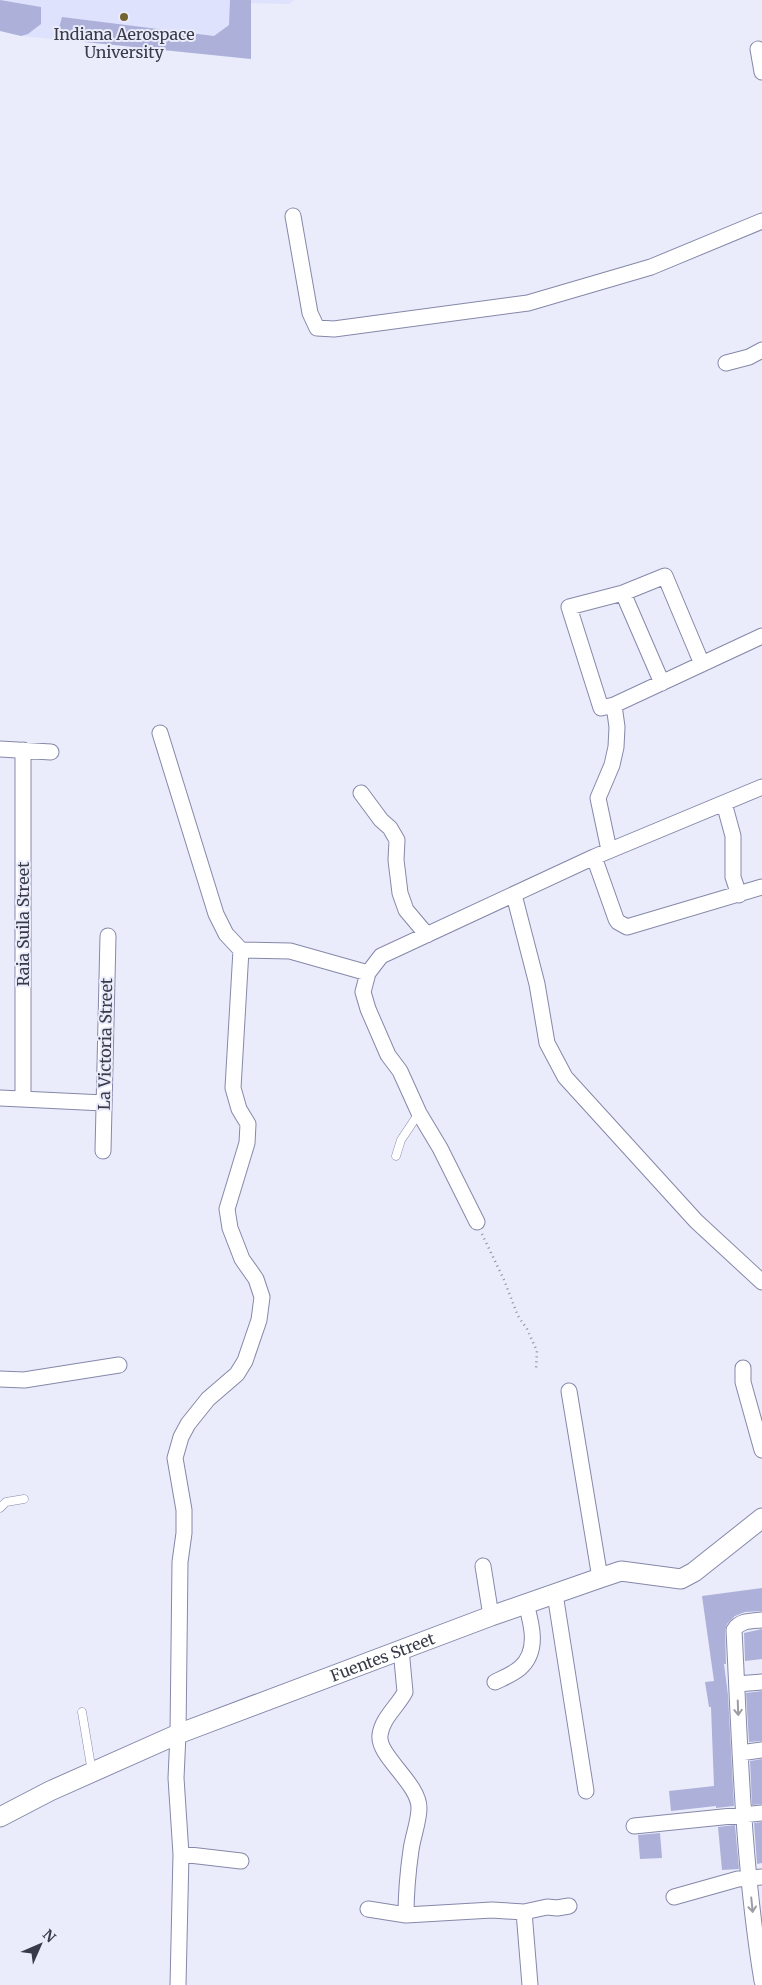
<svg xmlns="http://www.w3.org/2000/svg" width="762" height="1985" viewBox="0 0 762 1985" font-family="Merriweather,serif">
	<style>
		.built { fill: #dfe2fc }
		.building { fill: #adb1da }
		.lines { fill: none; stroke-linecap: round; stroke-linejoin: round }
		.service-casing { stroke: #8588a9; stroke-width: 9 }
		.minor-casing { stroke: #8588a9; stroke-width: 17 }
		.tertiary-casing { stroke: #8588a9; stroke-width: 21 }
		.path { stroke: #8d8f9e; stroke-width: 2.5; stroke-dasharray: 1 4; stroke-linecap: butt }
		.service { stroke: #fff; stroke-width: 8 }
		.minor { stroke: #fff; stroke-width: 15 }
		.tertiary { stroke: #fff; stroke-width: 19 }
		.oneway { stroke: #9c9ca4 }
		.poi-dot { fill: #736432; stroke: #eaecfb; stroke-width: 2 }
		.labels { text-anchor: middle; stroke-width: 4; stroke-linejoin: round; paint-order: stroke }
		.poi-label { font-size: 16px; fill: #383a48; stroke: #eaecfb }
		.street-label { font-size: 16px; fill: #383a48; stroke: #eaecfb }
	</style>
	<rect width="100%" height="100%" fill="#eaecfb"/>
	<path class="built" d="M0,0H294L289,4L248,3L251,59L21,36Z"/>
	<path class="building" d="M0,0L41,7V24L28,34L21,36L0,31Z
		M230,0H251V59L56,39L62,17L214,36L229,25Z
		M762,1588V1611L745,1612L735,1616L727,1624L725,1630L726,1664H724L728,1695L734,1806L716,1808V1806L671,1811L669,1791L714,1786L711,1707H709L705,1682L714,1681L702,1596Z
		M762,1629V1659L745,1661L744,1633Z
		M762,1691V1741L749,1742L746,1693Z
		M762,1759V1804L752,1805L750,1761Z
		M762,1822V1863L757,1864L754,1823Z
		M735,1825L739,1869L722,1870L718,1827Z
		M660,1833L662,1858L640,1859L638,1835Z"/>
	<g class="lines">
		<defs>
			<path id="service" d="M396,1156L401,1140L419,1113
				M0,1508L6,1502L24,1499
				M82,1712L92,1772"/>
			<path id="minor" d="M758,49L762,72
				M293,216L310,313L317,328L334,329L528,303L651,267L762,221
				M726,363L749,357L762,350
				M662,683L623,593L665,576L702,664
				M614,705L601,708L569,607L623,593
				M160,733L216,914L226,934L241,950L290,951L368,973
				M0,749L51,752
				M23,750V1098
				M361,793L381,820L390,828L397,840L396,860L400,893L406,910L427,935
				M724,803L733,836V877L739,895
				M609,850L598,798L612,765L616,747L617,727L614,705L762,636
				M594,857L616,919L618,922L627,927L762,887
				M514,895L537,984L547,1043L565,1077L696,1221L762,1282
				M0,1098L104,1103
				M103,1151L108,936
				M477,1222L440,1148L419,1113L400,1071L388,1055L368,1009L363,992L368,973L381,956L594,857L762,787
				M743,1368V1382L762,1450
				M0,1379L24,1380L119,1365
				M569,1391L600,1578
				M483,1566L491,1616
				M555,1594L586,1791
				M762,1620C752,1621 740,1620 734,1630C740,1747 743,1865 762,1981
				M401,1649L405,1692C398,1706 382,1718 380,1735C377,1756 419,1783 419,1808C419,1821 413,1836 411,1850C408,1871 406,1893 406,1915
				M495,1682C503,1678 513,1674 520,1668C539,1651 532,1625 526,1604
				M737,1684L762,1682
				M740,1753L762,1750
				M634,1826L762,1813
				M181,1854L241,1861
				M674,1897L738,1879L762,1877
				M368,1909L406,1915L492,1910L524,1912L547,1907L557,1908L569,1906
				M524,1912L530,1985
				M178,1985L181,1854L176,1778L178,1734L180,1562L184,1533V1510L175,1458L181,1437L188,1424L208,1399L237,1374L245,1361L259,1320L262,1297L256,1279L242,1259L230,1228L227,1209L247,1143L248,1124L239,1109L233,1088L241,950"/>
			<g id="tertiary">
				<path id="s1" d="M0,1817L50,1791L178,1734L491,1616L600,1578L621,1571L681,1579L694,1572L762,1518"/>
			</g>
		</defs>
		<use href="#service" class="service-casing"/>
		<use href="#minor" class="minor-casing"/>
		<use href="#tertiary" class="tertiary-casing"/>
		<path class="path" d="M482,1234L504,1280L518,1316L527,1329L537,1351L536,1370"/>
		<use href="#service" class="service"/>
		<use href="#minor" class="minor"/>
		<use href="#tertiary" class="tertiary"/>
	</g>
	<defs><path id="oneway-shaft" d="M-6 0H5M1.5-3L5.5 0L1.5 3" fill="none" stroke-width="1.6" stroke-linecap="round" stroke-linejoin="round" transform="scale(1.25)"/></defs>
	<g class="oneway">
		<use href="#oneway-shaft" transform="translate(738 1708) rotate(88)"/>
		<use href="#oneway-shaft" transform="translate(752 1905) rotate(84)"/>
	</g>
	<circle class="poi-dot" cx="124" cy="17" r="5"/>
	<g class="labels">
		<g class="poi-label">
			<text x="124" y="40">Indiana Aerospace<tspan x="124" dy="18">University</tspan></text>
		</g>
		<g class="street-label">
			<text transform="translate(23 924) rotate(-90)" y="6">Raia Suila Street</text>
			<text transform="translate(105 1044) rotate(-89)" y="6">La Victoria Street</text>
			<text dy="6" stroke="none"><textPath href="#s1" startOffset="415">Fuentes Street</textPath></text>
		</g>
	</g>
	<g transform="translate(40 1945) rotate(45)" stroke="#eaecfb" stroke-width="4" paint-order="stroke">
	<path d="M0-4L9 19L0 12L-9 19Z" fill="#383a48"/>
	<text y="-8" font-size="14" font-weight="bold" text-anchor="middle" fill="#383a48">N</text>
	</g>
</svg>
